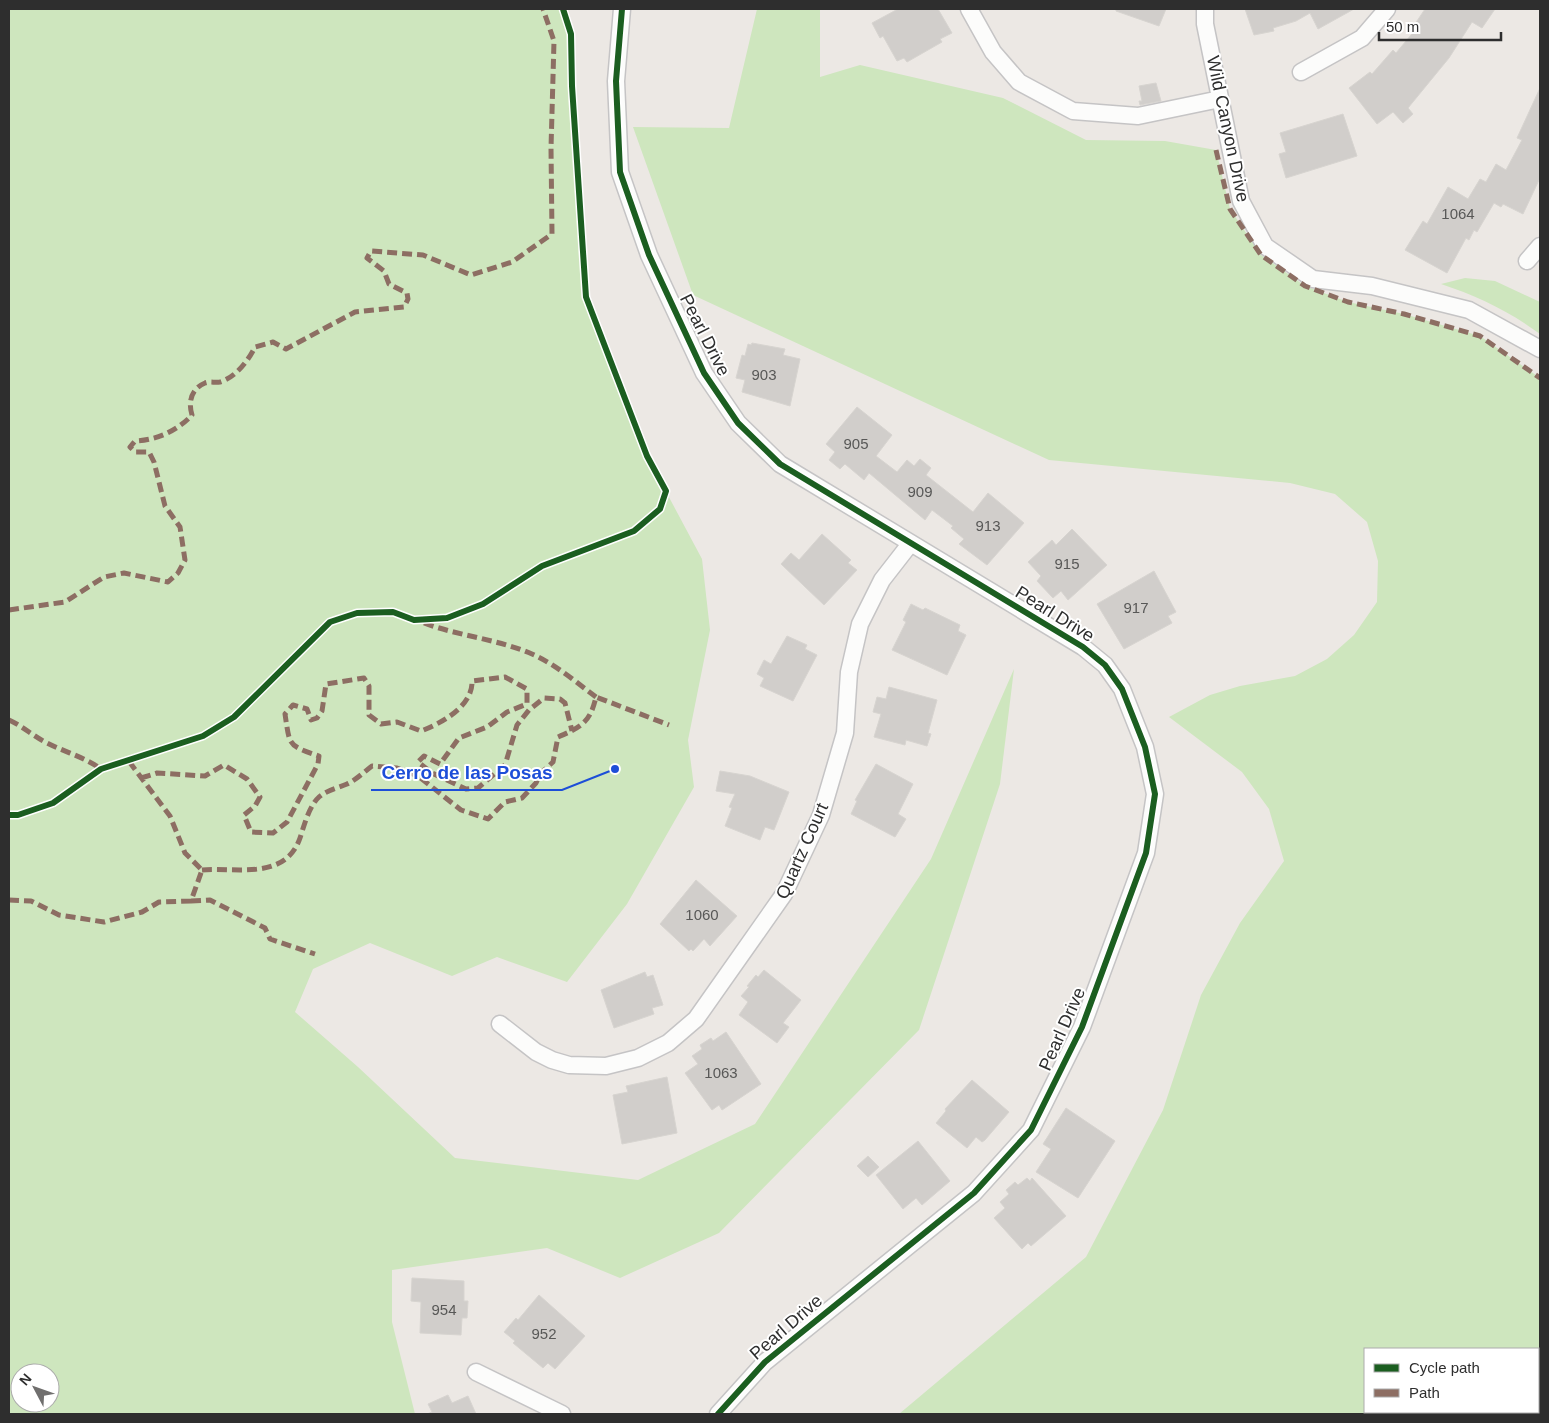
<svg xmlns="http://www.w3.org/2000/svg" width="1549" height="1423" viewBox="0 0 1549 1423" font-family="Arial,sans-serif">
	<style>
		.grass { fill: #cee6be; fill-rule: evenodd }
		.building { fill: #d1cecb; stroke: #d7d4d0 }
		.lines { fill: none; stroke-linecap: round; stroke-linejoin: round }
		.minor-casing { stroke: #c5c4c5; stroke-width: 19 }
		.minor { stroke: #fcfcfb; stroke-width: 16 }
		.quiet { stroke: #8d6e63; stroke-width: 5; stroke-dasharray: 10 5; stroke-linecap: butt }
		.cycleway-casing { stroke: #fff; stroke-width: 9 }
		.cycleway { stroke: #1b5e20; stroke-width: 6 }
		.labels { text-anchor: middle; stroke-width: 4; stroke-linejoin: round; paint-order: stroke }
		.number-label { font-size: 15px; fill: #585857 }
		.street-label { font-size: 18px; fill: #2e2e2e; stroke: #fff }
		.leader { fill: none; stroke: #1d4ed8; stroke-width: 2 }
		.callout-dot { fill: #1d4ed8; stroke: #fff; stroke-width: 2 }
		.callout-label { font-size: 19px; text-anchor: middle; font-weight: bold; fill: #1d4ed8; stroke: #fff; stroke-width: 4; stroke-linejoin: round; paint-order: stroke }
	</style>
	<rect width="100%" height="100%" fill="#ece8e4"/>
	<path class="grass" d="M9,9H563L571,34L572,86L586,297L647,456L702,559L710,630L688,740L694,787L627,904L567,982L497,957L452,976L370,943L313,969L295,1012L358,1067L455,1158L638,1180L755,1124L931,859L1014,669L1000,784L919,1030L719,1233L620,1278L547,1248L392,1270V1322L415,1414H9ZM20,1373H50V1403H20Z
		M757,9H820V77L860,65L1003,98L1086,140L1165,141L1216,150L1230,209L1261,255L1305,286L1348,302L1404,314L1480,336L1540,378V1403L1538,1405V1349H1365V1412H1532L1530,1414H899L1086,1257L1163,1110L1201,995L1240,923L1284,861L1269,809L1242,772L1169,717L1210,695L1240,686L1295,676L1327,659L1354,635L1377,602L1378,561L1367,522L1335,494L1290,483L1049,460L693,295L633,127L729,128Z
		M1465,278L1495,281L1540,302V334C1509,311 1477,296 1441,284Z"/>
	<path class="building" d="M898,9H938L952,33L940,39L942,42L907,62L904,58L897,61L883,36L880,38L872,23Z
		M1116,9H1166L1159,26L1116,11Z
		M1245,9H1354L1318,29L1310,13L1296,21L1273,28L1274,31L1254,35Z
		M1425,9H1495L1482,28L1472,22L1449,58L1408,108L1413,114L1403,123L1393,112L1377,124L1349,88L1370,72L1372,74L1393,50L1396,53L1416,29L1413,27Z
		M1156,83L1161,101L1140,105L1139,101H1142L1139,86Z
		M1540,88V178L1523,214L1503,204L1501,207L1494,203L1477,232L1474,230L1469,240L1466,238L1447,273L1405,250L1423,221L1427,224L1448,187L1468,199L1480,179L1486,182L1496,164L1506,170L1522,140L1517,138Z
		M1343,114L1357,156L1286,178L1279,154L1286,152L1280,133Z
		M752,343L785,349L783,355L800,359L790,406L742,392L745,380L736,378L742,355L745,356L748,344L751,345Z
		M857,407L892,435L876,456L897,472L907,460L914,466L920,459L931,468L926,475L973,512L988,493L1024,523L987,565L959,544L964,539L951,528L953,526L932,510L925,520L869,473L864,480L845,464L840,469L829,460L835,452L826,444Z
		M1072,529L1107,565L1068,600L1061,591L1053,598L1037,581L1041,576L1028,562L1052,540L1056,545Z
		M822,534L851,560L848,563L857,570L824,605L781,564L791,553L799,560Z
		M1154,571L1176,612L1168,616L1172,623L1124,649L1097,604Z
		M911,604L923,610L925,608L960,625L958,631L966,635L947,675L892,650L906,622L903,620Z
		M787,636L807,645L805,649L817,655L793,701L760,686L764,678L757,674L764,660L771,664Z
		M889,687L937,700L928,733L931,734L927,746L906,740L905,745L874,737L881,714L873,712L877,697L886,699Z
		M876,764L913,784L898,814L906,819L895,837L851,814L857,801L855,800Z
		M720,771L750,776L789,792L774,830L765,827L760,840L725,826L732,808L729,807L735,794L716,791Z
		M696,880L737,916L710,946L704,939L693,951L691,949L689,951L660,924Z
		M764,970L801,1000L783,1023L789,1027L777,1043L739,1015L748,1002L741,996L749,987L747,986L756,975L758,977Z
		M645,972L647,977L653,975L663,1005L652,1008L654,1014L614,1028L601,990Z
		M726,1032L761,1084L722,1110L719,1105L712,1110L685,1073L698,1064L692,1056L702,1049L700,1045L711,1038L713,1041Z
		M667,1077L677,1133L622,1144L613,1095L628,1092L626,1086Z
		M972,1080L1009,1112L985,1140L982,1142L976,1137L967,1148L936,1123L946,1111L945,1109Z
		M1066,1108L1115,1141L1078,1198L1036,1172L1051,1149L1043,1144Z
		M918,1141L950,1181L922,1205L916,1198L903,1209L876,1175Z
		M868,1156L879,1167L868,1177L857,1166Z
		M1027,1178L1030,1181L1032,1178L1066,1216L1031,1246L1028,1243L1022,1249L994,1218L1005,1208L1000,1202L1009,1194L1006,1190L1015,1182L1018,1185Z
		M412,1278L464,1281V1301H468L467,1318H462L461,1335L420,1333L421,1302L411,1301Z
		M539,1295L585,1336L555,1369L548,1363L543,1368L513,1343L515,1341L504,1332L516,1318L518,1320Z
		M448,1395L452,1403L468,1396L476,1414H427L432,1412L428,1404Z"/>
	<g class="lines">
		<defs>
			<path id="minor" d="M622,9L616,81L620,172L649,255L704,373L738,423L780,464L1083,647L1105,665L1122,689L1145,747L1155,794L1146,853L1082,1027L1031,1130L974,1193L765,1362L718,1414
				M969,9L993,52L1019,82L1073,111L1138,116L1220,99
				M1205,9V24L1241,201L1265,246L1313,279L1372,286L1469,310L1540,349
				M1301,72L1362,38L1387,9
				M1527,261L1540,246
				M500,1024L536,1052L552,1060L569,1065L606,1066L638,1058L668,1043L696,1019L784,894L821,815L845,733L849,672L860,624L882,580L910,544
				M476,1372L562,1414"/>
		</defs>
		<use href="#minor" class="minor-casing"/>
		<use href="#minor" class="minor"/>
		<path class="quiet" d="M1216,150L1230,209L1261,255L1305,286L1348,302L1404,314L1480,336L1540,378
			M9,610L65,602L104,577L124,573L168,582L178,573L185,560L180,527L165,506L154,462L149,452H135L130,447L135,441C157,440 177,431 192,415C188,402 191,389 205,383C209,381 215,383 220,382C236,377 248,361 255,347L273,342L286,349L355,312L404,307L408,299L407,293L389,284L384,271L367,258L371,251L423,255L471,275L512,262L552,234L551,148L554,41L543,9
			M424,623C459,636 497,639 532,654C555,664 576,682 596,697
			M9,720C24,727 33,736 47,743C65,752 84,757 101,769
			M141,778L157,773L205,776L224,765L247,779L260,797L255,806L244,815L251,832L273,833L287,822L318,764L319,756C287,745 290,746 285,714L293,705L307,709L311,720L317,718L322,711L326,684L364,678L369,686V715L381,724L397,722L421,731C442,723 473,706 472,681L505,677L527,689V704L507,712L487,727L459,738L440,764L424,756L418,762L432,773L466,789L478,788L505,765L517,725L529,710L544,698L560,699L565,703L572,731
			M202,870C236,867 285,881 300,838C304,826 309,806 319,797C327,790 338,788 347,784C356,780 364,772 372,766L397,768L418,776L461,810L488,819L505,802L522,798L536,783L540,774L553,762L558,737C581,727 590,723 596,697L669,725
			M9,900L31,901L59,915L104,922L142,912L159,902L191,901L202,870L185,853L170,816L128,760
			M191,901L210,900L265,928L270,939L315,954"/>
		<defs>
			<path id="cycleway" d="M622,9L616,81L620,172L649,255L704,373L738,423L780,464L1083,647L1105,665L1122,689L1145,747L1155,794L1146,853L1082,1027L1031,1130L974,1193L765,1362L718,1414
				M9,815H18L53,803L101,769L203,736L234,717L330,622L357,613L393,612L414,620L447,618L483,604L542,566L634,531L660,509L666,491L647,456L586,297L572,86L571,34L563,9"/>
		</defs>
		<use href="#cycleway" class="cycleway-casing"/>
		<use href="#cycleway" class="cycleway"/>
	</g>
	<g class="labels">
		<g class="number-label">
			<text x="1458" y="219">1064</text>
			<text x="764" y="380">903</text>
			<text x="856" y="449">905</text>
			<text x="920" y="497">909</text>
			<text x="988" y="531">913</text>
			<text x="1067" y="569">915</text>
			<text x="1136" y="613">917</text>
			<text x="702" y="920">1060</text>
			<text x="721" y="1078">1063</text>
			<text x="444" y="1315">954</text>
			<text x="544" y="1339">952</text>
		</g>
		<g class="street-label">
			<text transform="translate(1228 129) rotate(78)" y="6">Wild Canyon Drive</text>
			<text transform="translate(705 335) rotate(63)" y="6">Pearl Drive</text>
			<text transform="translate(1055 614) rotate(32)" y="6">Pearl Drive</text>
			<text transform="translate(802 851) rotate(-66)" y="6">Quartz Court</text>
			<text transform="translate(1062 1029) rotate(-66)" y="6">Pearl Drive</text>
			<text transform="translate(786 1327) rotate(-41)" y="6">Pearl Drive</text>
		</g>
	</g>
	<path class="leader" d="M615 769L562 790H371"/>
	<circle class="callout-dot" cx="615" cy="769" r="5"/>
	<g class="callout-label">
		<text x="467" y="779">Cerro de las Posas</text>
	</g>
	<rect width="1549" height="1423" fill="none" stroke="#2e2e2e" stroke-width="20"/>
	<rect x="1364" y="1348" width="175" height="65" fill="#ffffff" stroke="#ababab"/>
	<rect x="1374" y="1364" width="25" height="8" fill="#1b5e20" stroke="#ababab"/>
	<text x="1409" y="1373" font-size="15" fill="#2e2e2e">Cycle path</text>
	<rect x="1374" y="1389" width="25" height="8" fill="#8d6e63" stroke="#ababab"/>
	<text x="1409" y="1398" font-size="15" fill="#2e2e2e">Path</text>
	<g transform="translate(35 1388) rotate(311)"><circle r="24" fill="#ffffff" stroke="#ababab"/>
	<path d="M0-4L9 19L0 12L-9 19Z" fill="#706f6e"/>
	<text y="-8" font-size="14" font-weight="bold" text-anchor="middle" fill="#2e2e2e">N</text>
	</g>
	<path d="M1379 32v8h122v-8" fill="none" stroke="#2e2e2e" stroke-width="2.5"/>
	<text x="1386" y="32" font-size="15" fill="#2e2e2e" stroke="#ffffff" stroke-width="4" paint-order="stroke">50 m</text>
</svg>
